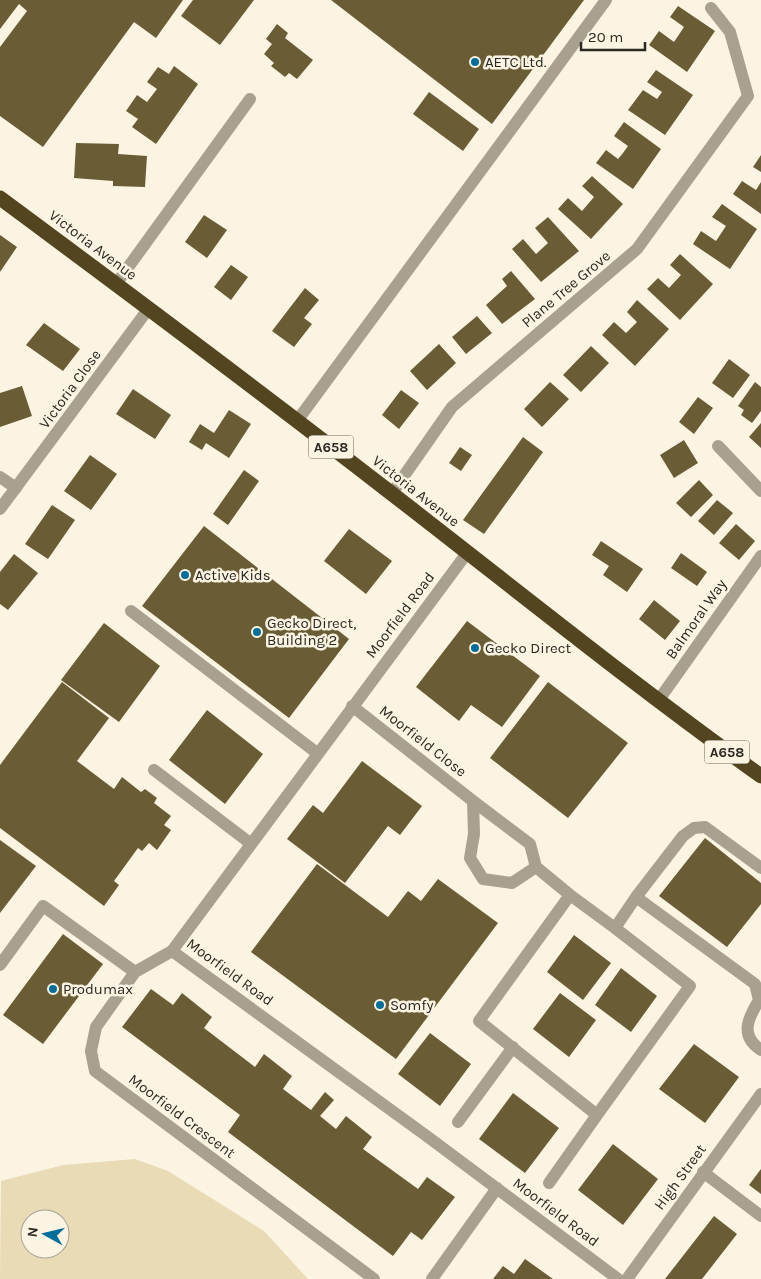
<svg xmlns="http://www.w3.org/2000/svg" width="761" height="1279" viewBox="0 0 761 1279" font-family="Karla,sans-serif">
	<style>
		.green { fill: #e8dbb6; fill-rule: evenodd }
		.building { fill: #6a5d36 }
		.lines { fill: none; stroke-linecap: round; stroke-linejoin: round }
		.minor { stroke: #a8a190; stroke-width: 12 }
		.highway { stroke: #52451f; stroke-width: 15 }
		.poi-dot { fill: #026e9a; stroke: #fbf4e3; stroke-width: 2 }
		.labels { text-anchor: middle; stroke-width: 5; stroke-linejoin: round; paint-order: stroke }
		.shield { fill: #fbf4e3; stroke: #69655b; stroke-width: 1 }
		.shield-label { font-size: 14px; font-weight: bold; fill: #2a2821 }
		.poi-label { font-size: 15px; fill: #2a2821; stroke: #fbf4e3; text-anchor: start }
		.street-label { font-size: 15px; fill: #2a2821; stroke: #fbf4e3 }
	</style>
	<rect width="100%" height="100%" fill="#fbf4e3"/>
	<path class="green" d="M135,1159L168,1171L264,1231L308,1279H0L1,1181L63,1165ZM30,1219H60V1249H30Z"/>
	<path class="building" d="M0,0H183L156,38L134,22L43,147L0,116V47L27,11L19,4L0,29Z
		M193,0H254L220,45L181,16Z
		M331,0H584L492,124Z
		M678,6L715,31L687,72L649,45L659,31L674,42L684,27L670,17Z
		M277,24L288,33L285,38L313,60L297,79L289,73L285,77L271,66L274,63L264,54L272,44L266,39Z
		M174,66L198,84L156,144L132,127L138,119L126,111L137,95L147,102L157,89L147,82L158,67L169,74Z
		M656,70L693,95L665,135L628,110L643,90L657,99L662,92L647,82Z
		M429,92L479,129L463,151L413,114Z
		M624,122L661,149L633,189L596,163L606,150L618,159L623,153L628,146L614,136Z
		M76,143L119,144L118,154L147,156L145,187L113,186V181L74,178Z
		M761,155V172L753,167Z
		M592,176L623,204L591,239L558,209L568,198L582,211L594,197L582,186Z
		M742,181L756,190L761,182V214L733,194Z
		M722,204L757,229L730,269L693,244L701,231L716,241L726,226L712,217Z
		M204,215L227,230L207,258L185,242Z
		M548,217L579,251L541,282L512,249L523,239L536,254L548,243L535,228Z
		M0,235L17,247L0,272Z
		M680,254L713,284L680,320L647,289L658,278L669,288L681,275L670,265Z
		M231,265L248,277L231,300L214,287Z
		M511,271L535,299L502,324L486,305L507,286L502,279Z
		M305,288L319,300L304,318L312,324L294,347L272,331Z
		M637,300L669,329L635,366L602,335L614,322L626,333L637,322L627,312Z
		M477,316L492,333L466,354L452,337Z
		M44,323L80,349L63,371L26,345Z
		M439,344L456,363L427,390L410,371Z
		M591,346L609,363L581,392L563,375Z
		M729,359L750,375L733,398L712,383Z
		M550,382L569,399L542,427L524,409Z
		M755,382L761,387V411L752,423L741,415L744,410L738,406Z
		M22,386L32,416L0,427V393Z
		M133,389L171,415L155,439L116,414Z
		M401,390L419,403L399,429L382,415Z
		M698,397L713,408L694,434L679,422Z
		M229,410L251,424L229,458L206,443L202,450L189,442L200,424L214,433Z
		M761,423V448L749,437Z
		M523,437L543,452L484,534L463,520Z
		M684,440L698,463L674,478L660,455Z
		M460,447L472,455L461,471L449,463Z
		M90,455L117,474L91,510L64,491Z
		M244,470L259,481L228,525L213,514Z
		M699,480L713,495L691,517L676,503Z
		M717,500L733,513L714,535L698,521Z
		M52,505L75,520L48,559L25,544Z
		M736,524L755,541L739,560L719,543Z
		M204,526L349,639L289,718L142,606Z
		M349,529L392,561L366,594L324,561Z
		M601,541L643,569L627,592L603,575L609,566L592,555Z
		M681,553L707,572L697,586L671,568Z
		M14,554L38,573L8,610L0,604V572Z
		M654,600L680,621L665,640L639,619Z
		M467,621L540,676L502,727L471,705L459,721L416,687Z
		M104,623L160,666L119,722L61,680Z
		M62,682L109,718L77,761L114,789L122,777L141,792L145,789L157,798L154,803L171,816L164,825L171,830L157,850L149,843L142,851L138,848L114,881L119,885L104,906L0,828V765Z
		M548,682L628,743L568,818L490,758Z
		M207,710L263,754L225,804L169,760Z
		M362,761L422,806L400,835L388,826L345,883L287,839L313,805L323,813Z
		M705,838L761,883V904L727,947L659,896Z
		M0,840L36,866L0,913Z
		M317,864L388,917L408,891L421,901L438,879L498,923L396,1059L251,952Z
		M63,934L103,964L43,1044L3,1015Z
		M574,935L611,963L583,1000L547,972Z
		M621,968L657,996L631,1032L595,1005Z
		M151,989L173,1005L182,993L212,1017L204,1028L255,1067L264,1054L292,1076L283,1089L311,1110L325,1092L334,1100L320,1116L336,1129L346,1116L372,1137L363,1149L418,1189L427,1177L455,1197L422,1240L411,1232L393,1256L228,1132L240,1115L122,1027Z
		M560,993L596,1020L569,1057L533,1029Z
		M430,1033L471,1064L440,1106L398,1074Z
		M694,1044L739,1077L705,1123L659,1089Z
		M513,1093L559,1128L525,1173L479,1139Z
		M613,1144L658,1179L623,1225L578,1190Z
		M761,1169V1194L749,1185Z
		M714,1216L737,1234L702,1279H665Z
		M525,1259L553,1279H493L503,1266L514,1274Z"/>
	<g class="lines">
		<path class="minor" d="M116,284L250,99
			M297,421L606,0
			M718,446L761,491
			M0,477L16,488
			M392,493L452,407L637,249L748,96L730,32L711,8
			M0,509L149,308
			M467,553L172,951L428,1137L618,1279
			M131,611L317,753
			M658,701L761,556
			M352,706L473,801L530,844L536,867L570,895L615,928L636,897
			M154,770L250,843
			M473,801L474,834L470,858L483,879L512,883L536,867
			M570,895L479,1021L597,1115L690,986L615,928
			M172,951L135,972L96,1027L91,1051L95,1071L374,1279
			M0,965L43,906L135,972
			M761,997C749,1016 738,1035 761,1050
			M759,1000L755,984L636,897L683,836L694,828L705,827L761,868
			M458,1122L513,1047
			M703,1172L761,1216
			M549,1183L597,1115
			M432,1279L497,1188
			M627,1279L761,1094"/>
		<path class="highway" d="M0,198C131,295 262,393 391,493C514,588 635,686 761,776"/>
	</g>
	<g class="poi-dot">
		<circle cx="475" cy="62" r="5"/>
		<circle cx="185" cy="575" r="5"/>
		<circle cx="257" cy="632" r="5"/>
		<circle cx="475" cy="648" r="5"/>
		<circle cx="53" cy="989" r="5"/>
		<circle cx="380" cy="1005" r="5"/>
	</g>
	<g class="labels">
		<g class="shield">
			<rect x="308.5" y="435.5" width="45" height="23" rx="4"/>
			<rect x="704.5" y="740.5" width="45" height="23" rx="4"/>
		</g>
		<g class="shield-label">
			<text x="331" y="452">A658</text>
			<text x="727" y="757">A658</text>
		</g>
		<g class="poi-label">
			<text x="485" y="67">AETC Ltd.</text>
			<text x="195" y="580">Active Kids</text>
			<text x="267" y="628">Gecko Direct,<tspan x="267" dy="17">Building 2</tspan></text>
			<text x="485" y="653">Gecko Direct</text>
			<text x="63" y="994">Produmax</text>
			<text x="390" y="1010">Somfy</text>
		</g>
		<g class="street-label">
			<text transform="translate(93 245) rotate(37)" y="5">Victoria Avenue</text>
			<text transform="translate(566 289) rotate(-40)" y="5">Plane Tree Grove</text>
			<text transform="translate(70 389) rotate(-54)" y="5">Victoria Close</text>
			<text transform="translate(416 491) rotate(38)" y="5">Victoria Avenue</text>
			<text transform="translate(400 615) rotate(-53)" y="5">Moorfield Road</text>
			<text transform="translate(696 619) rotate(-55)" y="5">Balmoral Way</text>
			<text transform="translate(423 741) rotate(38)" y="5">Moorfield Close</text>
			<text transform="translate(230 972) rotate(36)" y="5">Moorfield Road</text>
			<text transform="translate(182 1116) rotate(37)" y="5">Moorfield Crescent</text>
			<text transform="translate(680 1177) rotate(-54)" y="5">High Street</text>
			<text transform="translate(556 1212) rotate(37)" y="5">Moorfield Road</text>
		</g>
	</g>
	<g transform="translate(45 1234) rotate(278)"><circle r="24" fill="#fbf4e3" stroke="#a7a295"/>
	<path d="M0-4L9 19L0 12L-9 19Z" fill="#026e9a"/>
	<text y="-8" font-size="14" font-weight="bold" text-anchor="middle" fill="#2a2821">N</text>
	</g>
	<path d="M581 42v8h64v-8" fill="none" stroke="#2a2821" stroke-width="2.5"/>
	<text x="588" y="42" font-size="15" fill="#2a2821" stroke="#fbf4e3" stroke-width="4" paint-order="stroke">20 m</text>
</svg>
